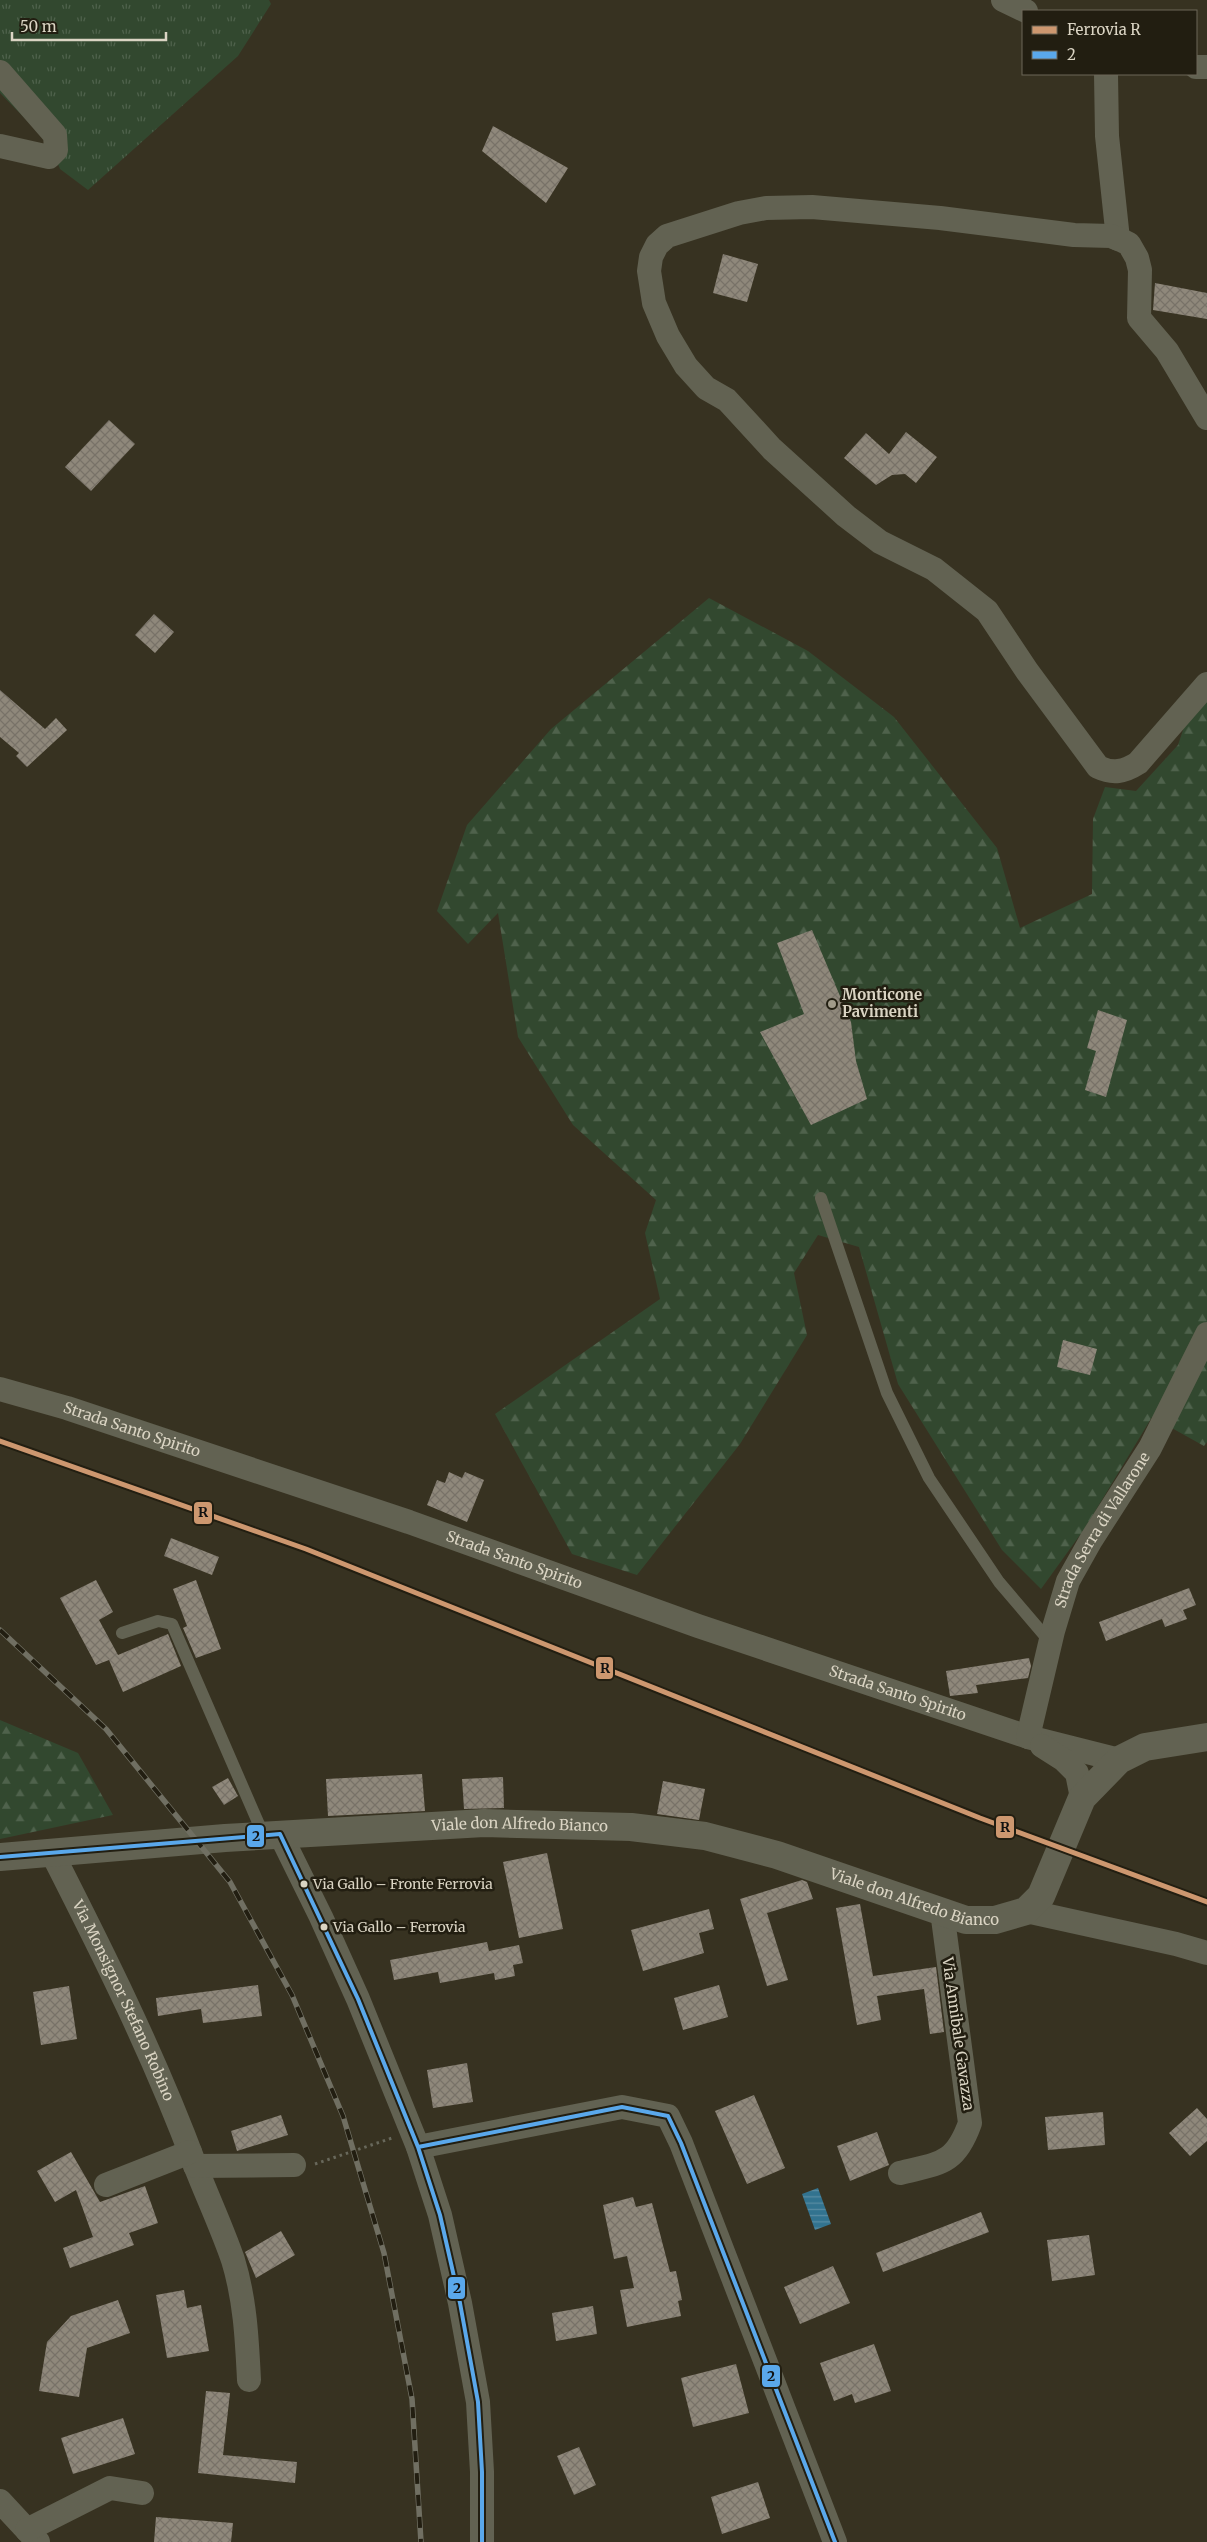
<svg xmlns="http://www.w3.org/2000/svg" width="1207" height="2542" viewBox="0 0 1207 2542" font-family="Merriweather,serif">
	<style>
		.grass { fill: url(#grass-tufts) }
		.forest { fill: url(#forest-firs) }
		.water { fill: url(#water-rules) }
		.building { fill: url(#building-cross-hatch) }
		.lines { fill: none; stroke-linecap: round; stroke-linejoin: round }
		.path { stroke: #68685b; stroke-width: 3; stroke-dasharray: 2.5 4; stroke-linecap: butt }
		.service { stroke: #626252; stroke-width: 12 }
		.minor { stroke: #626252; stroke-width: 24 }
		.tertiary { stroke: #626252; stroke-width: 28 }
		.rail-casing { stroke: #706f62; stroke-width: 5.5 }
		.rail { stroke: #221e11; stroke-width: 4; stroke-dasharray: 11; stroke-linecap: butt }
		.bus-1-casing { stroke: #221e11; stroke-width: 8 }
		.bus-1 { stroke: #5aa8eb; stroke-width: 4 }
		.rail-1-casing { stroke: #221e11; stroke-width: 9 }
		.rail-1 { stroke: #cd976f; stroke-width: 5 }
		.poi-dot { fill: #a19b8a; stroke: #221e11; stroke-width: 2 }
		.bus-dot { fill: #dad4c3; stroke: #221e11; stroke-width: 2 }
		.labels { text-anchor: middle; stroke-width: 5; stroke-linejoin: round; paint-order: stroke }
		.bus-label { font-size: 14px; fill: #dad4c3; stroke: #221e11; text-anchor: start }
		.poi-label { font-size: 15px; font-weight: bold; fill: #dad4c3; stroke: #221e11; text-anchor: start }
		.street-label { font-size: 15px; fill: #dad4c3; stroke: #221e11 }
		.line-badge { stroke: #221e11; stroke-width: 2 }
		.pale-badge-label { font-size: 14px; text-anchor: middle; font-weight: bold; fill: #111 }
	</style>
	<defs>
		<pattern id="grass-tufts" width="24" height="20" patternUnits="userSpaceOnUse" patternTransform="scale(1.25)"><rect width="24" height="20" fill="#32482f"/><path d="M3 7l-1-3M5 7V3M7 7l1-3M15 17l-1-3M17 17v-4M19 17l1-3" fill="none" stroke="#4f624c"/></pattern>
		<pattern id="forest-firs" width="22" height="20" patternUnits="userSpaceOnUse" patternTransform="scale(1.25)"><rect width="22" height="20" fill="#32482f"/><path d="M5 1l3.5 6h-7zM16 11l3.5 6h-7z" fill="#4f624c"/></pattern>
		<pattern id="water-rules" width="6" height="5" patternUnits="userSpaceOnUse" patternTransform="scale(1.25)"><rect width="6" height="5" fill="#32738f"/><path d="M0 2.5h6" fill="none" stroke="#598ca2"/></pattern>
		<pattern id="building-cross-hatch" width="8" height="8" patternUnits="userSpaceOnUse" patternTransform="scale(1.25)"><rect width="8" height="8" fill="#8f887b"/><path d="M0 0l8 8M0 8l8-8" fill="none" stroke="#787268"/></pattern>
	</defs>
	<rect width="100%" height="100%" fill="#373221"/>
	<path class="grass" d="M0,0H269L271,4L238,56L88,190L60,169L50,144L0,93Z"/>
	<path class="forest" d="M709,598L808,651L894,717L997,848L1020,928L1092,894L1093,819L1105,787L1136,791L1178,745L1188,715L1207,693V1442L1204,1446L1152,1417L1085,1528L1041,1589L1002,1550L898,1384L859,1247L818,1235L794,1273L807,1335L740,1444L637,1575L572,1554L495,1414L660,1299L645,1233L656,1200L573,1125L518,1037L498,913L468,944L437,911L467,825L551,729Z
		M0,1720L78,1753L113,1815L0,1839Z"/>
	<path class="water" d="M818,2188L831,2224L815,2230L802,2194Z"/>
	<path class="building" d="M493,126L568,168L546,203L482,151Z
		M723,254L758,264L747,302L713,293Z
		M1155,283L1207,293V319L1153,310Z
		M109,420L135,444L91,491L65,467Z
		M906,432L937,457L916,483L905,474L892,475L876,485L844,458L866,433L889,454Z
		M154,614L174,632L155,653L135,635Z
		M0,690L45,729L56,718L67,730L27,767L16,756L19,753L0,737Z
		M812,930L851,1022L856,1061L867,1099L811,1125L760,1032L804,1014L777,943Z
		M1098,1010L1127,1020L1106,1097L1085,1090L1096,1051L1087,1048Z
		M1063,1340L1097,1349L1090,1375L1057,1367Z
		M449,1472L462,1478L465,1472L484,1480L467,1522L427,1505L437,1480L445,1483Z
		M171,1538L219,1557L212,1575L164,1556Z
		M96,1580L113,1612L99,1620L118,1655L168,1634L181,1666L123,1692L109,1660L96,1665L60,1598Z
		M196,1580L221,1649L196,1658L183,1628L187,1626L173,1589Z
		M1189,1588L1196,1605L1183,1610L1187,1619L1165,1627L1162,1619L1106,1641L1099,1622Z
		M1029,1658L1031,1666L1028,1678L976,1685L978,1693L950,1696L946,1671Z
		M422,1774L425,1811L328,1816L326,1779Z
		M503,1777L504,1808L464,1809L462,1779Z
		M228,1778L238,1796L224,1805L212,1787Z
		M663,1781L705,1789L699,1820L657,1814Z
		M547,1853L563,1929L519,1938L503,1862Z
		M802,1880L807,1882L813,1899L767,1913L788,1980L767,1986L740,1899Z
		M860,1904L873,1976L936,1967L944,2032L930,2034L924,1989L877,1996L881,2020L857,2025L836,1908Z
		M709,1909L714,1929L699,1933L704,1953L643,1971L631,1930Z
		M487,1942L489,1951L519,1945L523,1963L513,1965L515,1976L495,1980L494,1973L440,1983L438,1972L394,1980L390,1960Z
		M258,1985L262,2016L203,2023L201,2009L158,2016L156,1998Z
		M719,1985L728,2017L683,2030L674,1998Z
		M69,1986L77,2039L41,2045L33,1992Z
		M467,2063L473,2102L433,2108L427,2070Z
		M754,2095L785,2168L747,2184L715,2111Z
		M1197,2108L1207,2119V2141L1190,2156L1169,2133Z
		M1103,2112L1105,2145L1048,2150L1045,2117Z
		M281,2115L288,2135L237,2151L231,2131Z
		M877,2132L889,2165L850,2181L837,2146Z
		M71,2152L100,2202L145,2186L158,2223L129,2233L134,2245L70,2268L63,2248L93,2237L76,2190L55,2202L37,2171Z
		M633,2197L636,2207L652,2203L670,2272L676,2271L682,2300L678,2301L681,2316L627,2327L620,2290L634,2288L627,2256L614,2259L603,2205Z
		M981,2212L989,2232L883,2272L876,2253Z
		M281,2231L295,2255L256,2278L245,2252Z
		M1089,2235L1095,2275L1052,2281L1047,2240Z
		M833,2266L850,2303L800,2324L784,2287Z
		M184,2290L187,2308L201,2305L209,2351L167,2358L156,2295Z
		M118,2300L130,2333L87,2348L79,2397L39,2391L47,2342L71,2316Z
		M593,2306L597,2334L556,2341L552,2313Z
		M874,2344L891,2391L855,2403L852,2394L834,2401L820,2363Z
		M736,2364L749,2413L693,2427L681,2378Z
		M206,2391L230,2393L223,2455L297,2462L295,2483L198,2473Z
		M123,2418L135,2454L73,2474L61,2438Z
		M579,2447L596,2485L574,2495L557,2456Z
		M758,2482L770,2518L722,2534L711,2497Z
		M156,2517L233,2523L231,2542H154Z"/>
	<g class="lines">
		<path class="path" d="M315,2164L392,2138"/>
		<path class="service" d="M821,1198L887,1393L929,1478L999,1582L1051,1643
			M122,1633L158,1621L172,1624L264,1836"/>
		<g class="minor">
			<path d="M1003,0L1026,11"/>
			<path d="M1196,67H1207"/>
			<path d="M0,72L55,135L56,150L49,157L0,146"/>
			<path d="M1106,74L1107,136L1118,239"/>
			<path d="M1207,418L1167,351L1139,318L1140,270L1137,258L1129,244L1121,240L1111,236L1074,235L940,218L812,207L766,208L739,213L667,236L657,245L651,257L649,271L654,303L668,336L686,366L706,388L727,400L772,449L846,516L880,542L934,569L987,611L1027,671L1098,767C1113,774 1124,772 1138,763L1207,684"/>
			<path id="s1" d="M0,1389L67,1408L409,1522L698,1626L1028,1737L1119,1760"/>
			<path id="s2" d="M1028,1737L1053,1631L1068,1581L1091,1540L1150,1448L1207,1334"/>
			<path d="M1042,1746L1064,1760L1077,1773L1082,1798"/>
			<path d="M280,1834L321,1917L358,1999L418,2147L440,2215L460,2303L478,2402L482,2472V2542"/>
			<path id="s3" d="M51,1851C104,1955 154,2055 195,2165C207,2196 222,2228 233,2260C245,2299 247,2339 249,2380"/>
			<path d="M1026,1911L1176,1944L1207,1953"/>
			<path d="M418,2147L622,2107L668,2116L681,2143L835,2542"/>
			<path d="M195,2166L294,2165"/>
			<path d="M900,2173C940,2163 955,2165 970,2123L942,1911"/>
			<path d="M106,2185L190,2152"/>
			<path d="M0,2501L38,2542"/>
			<path d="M27,2530L110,2488L142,2493"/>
		</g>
		<path class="tertiary" id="s4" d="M0,1857L225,1838L484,1823L631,1827L705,1836L777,1855L966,1920H995L1026,1911L1041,1896L1082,1798L1119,1760L1145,1747L1207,1737"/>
		<defs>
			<path id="rail" d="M0,1630L106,1729L230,1882L292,1995L343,2116L384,2253L412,2399L421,2542"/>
		</defs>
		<use href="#rail" class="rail-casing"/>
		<use href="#rail" class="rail"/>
		<defs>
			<path id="bus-1" d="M0,1857L280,1834L358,1999L418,2147L440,2215L460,2303L478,2402L482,2472V2542
				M418,2147L622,2107L668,2116L681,2143L835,2542"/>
		</defs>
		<use href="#bus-1" class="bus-1-casing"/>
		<use href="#bus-1" class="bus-1"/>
		<defs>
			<path id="rail-1" d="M0,1441L306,1549L980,1818L1207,1902"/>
		</defs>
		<use href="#rail-1" class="rail-1-casing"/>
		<use href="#rail-1" class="rail-1"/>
	</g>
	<circle class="poi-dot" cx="832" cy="1004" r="5"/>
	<g class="bus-dot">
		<circle cx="304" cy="1884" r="4.5"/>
		<circle cx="324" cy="1927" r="4.5"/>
	</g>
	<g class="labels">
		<g class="bus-label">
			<text x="313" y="1889">Via Gallo – Fronte Ferrovia</text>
			<text x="333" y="1932">Via Gallo – Ferrovia</text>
		</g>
		<g class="poi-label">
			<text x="842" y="1000">Monticone<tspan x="842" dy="17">Pavimenti</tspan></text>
		</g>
		<g class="street-label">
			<text dy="5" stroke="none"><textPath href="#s1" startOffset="138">Strada Santo Spirito</textPath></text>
			<text dy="5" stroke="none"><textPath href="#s2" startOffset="222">Strada Serra di Vallarone</textPath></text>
			<text dy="5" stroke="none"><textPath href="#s1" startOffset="542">Strada Santo Spirito</textPath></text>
			<text dy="5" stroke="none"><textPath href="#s1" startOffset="948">Strada Santo Spirito</textPath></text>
			<text dy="5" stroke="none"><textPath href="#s4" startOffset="521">Viale don Alfredo Bianco</textPath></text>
			<text dy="5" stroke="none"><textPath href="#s4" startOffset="926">Viale don Alfredo Bianco</textPath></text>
			<text dy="5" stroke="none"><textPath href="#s3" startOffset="166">Via Monsignor Stefano Robino</textPath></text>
			<text transform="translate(958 2034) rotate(82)" y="5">Via Annibale Gavazza</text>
		</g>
	</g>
	<g class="line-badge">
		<rect x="193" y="1501" width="20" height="24" rx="5" fill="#cd976f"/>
		<rect x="595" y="1656" width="19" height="24" rx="5" fill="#cd976f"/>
		<rect x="995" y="1815" width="20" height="24" rx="5" fill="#cd976f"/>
		<rect x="246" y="1824" width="19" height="24" rx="5" fill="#5aa8eb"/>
		<rect x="447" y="2276" width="19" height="24" rx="5" fill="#5aa8eb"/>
		<rect x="761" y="2364" width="20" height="24" rx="5" fill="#5aa8eb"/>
	</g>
	<g class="pale-badge-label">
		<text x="203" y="1517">R</text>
		<text x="605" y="1673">R</text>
		<text x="1005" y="1832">R</text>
		<text x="256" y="1841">2</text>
		<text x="457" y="2293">2</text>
		<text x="771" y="2381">2</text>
	</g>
	<rect x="1022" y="10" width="175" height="65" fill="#221e11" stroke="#6c6758"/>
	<rect x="1032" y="26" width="25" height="8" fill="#cd976f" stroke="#6c6758"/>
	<text x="1067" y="35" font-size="15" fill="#dad4c3">Ferrovia R</text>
	<rect x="1032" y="51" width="25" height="8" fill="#5aa8eb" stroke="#6c6758"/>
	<text x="1067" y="60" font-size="15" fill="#dad4c3">2</text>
	<path d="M12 32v8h154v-8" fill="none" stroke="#dad4c3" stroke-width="2.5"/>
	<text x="20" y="32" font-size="15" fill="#dad4c3" stroke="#221e11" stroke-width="4" paint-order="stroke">50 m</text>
</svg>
